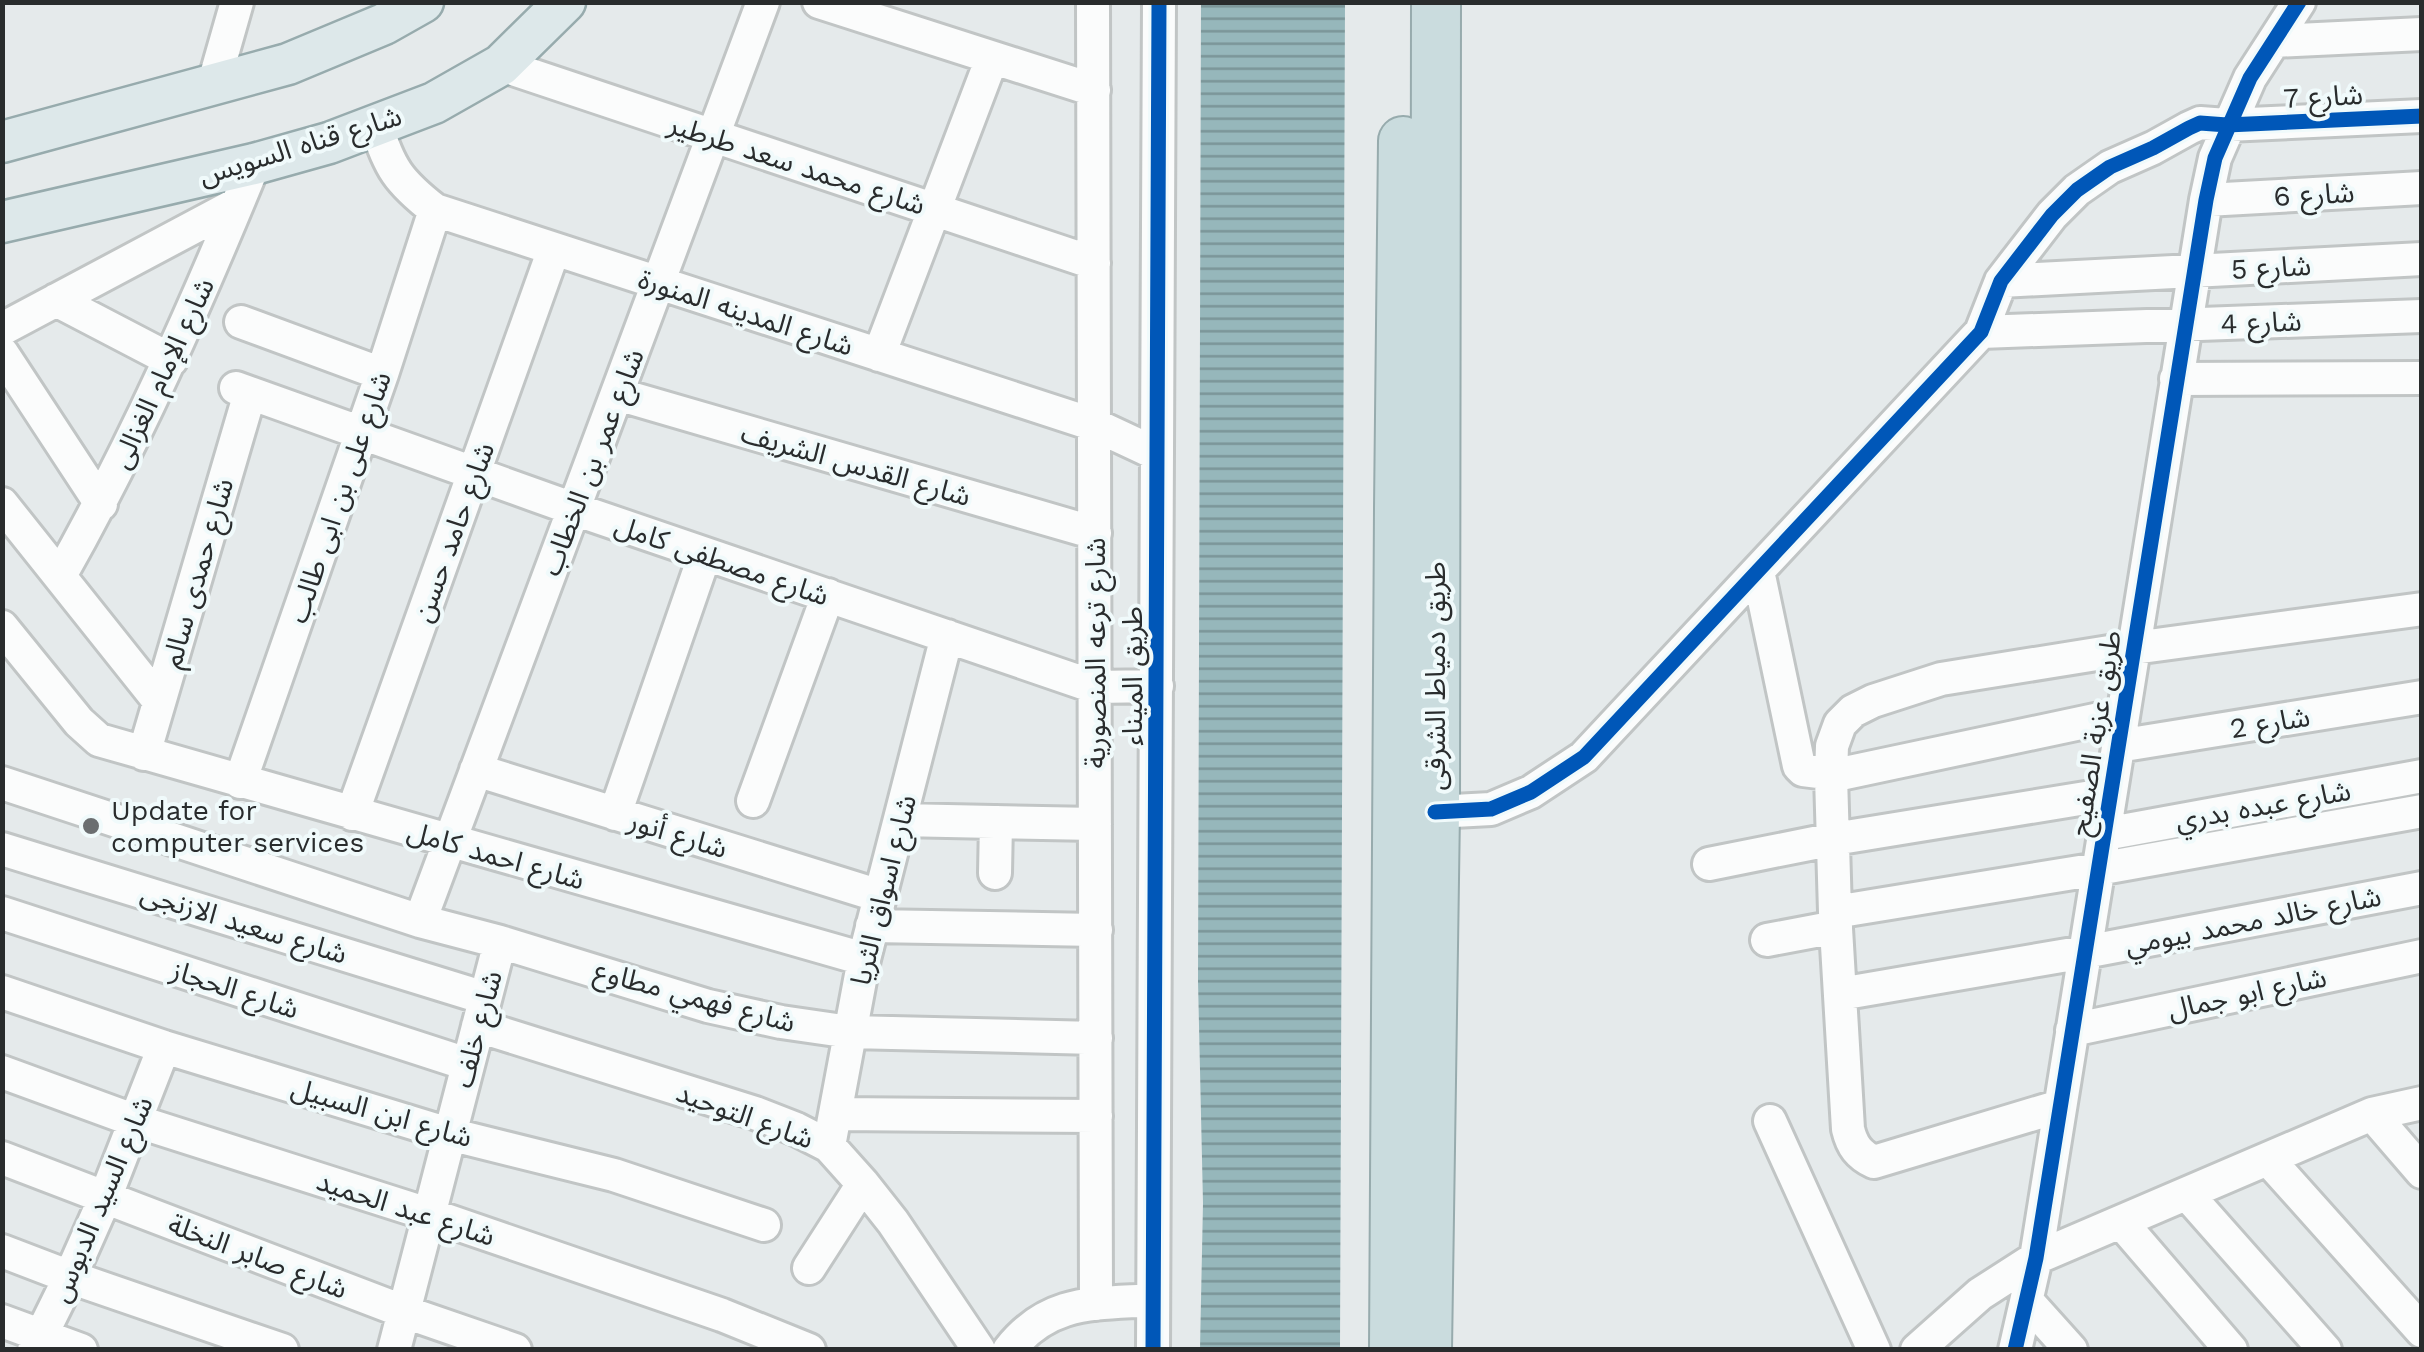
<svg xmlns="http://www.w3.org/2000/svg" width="2424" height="1352" viewBox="0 0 2424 1352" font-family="'Work Sans','Noto Sans Arabic',sans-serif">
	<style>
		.water { fill: url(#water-rules) }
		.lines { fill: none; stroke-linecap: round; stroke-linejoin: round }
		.minor-casing { stroke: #c1c5c5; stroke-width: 38 }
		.major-casing { stroke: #97abad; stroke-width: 45 }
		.highway-casing { stroke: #97abad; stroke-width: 52 }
		.minor { stroke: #fbfcfc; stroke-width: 32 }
		.major { stroke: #dde8ea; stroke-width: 40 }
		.highway { stroke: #cadcde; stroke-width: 48 }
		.cycleway-casing { stroke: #f0fafb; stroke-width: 21 }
		.cycleway { stroke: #0057b8; stroke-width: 15 }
		.poi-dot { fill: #6b6e70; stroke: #f0fafb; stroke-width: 4 }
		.labels { text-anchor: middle; stroke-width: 8; stroke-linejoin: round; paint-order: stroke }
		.street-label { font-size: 28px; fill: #292c2d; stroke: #f0fafb }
		.poi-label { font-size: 28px; fill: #292c2d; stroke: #f0fafb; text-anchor: start }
	</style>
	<defs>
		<pattern id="water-rules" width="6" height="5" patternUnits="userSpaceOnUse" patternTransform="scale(2.5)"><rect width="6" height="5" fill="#96b7bb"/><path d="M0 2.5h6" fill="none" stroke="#7a9598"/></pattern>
	</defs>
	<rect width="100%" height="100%" fill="#e5eaeb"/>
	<path class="water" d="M1201,3H1345L1340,1349H1200L1203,1203L1198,981Z"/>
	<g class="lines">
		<defs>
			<path id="minor" d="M819,2L1094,90
				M1093,2L1096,1304
				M2274,41L2422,34
				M501,65L1094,263
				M213,86L237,2
				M376,124C389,168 399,182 435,210L1095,425L1157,454
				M2206,200L2422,188
				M2001,281L2422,259
				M56,300L171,360
				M241,322L382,374
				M2,329L237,204
				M1981,332L2422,316
				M2,353L101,504
				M879,355L992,58
				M2176,379L2422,378
				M236,388L574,509L1095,687L1157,686
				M617,394L1095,533
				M2,504L159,701
				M1758,571L1799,766L1803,770L1827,773L1831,776L2123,714
				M60,576C135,443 196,305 254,164
				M2,627L79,722L99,740L864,959
				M2118,746L2422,697
				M144,754L250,393
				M476,770L880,896
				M240,782L382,374L435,210
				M2,783L420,921L500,942L708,1006L781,1022L850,1032L1096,1038
				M753,801L828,595
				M1435,812L1491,809L1531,792L1584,757L1981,332L2001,281L2052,215L2077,190L2110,167L2153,148L2189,128L2200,123L2227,125L2422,116
				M352,814L554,249
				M615,814L705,554
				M900,820L1095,824
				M2105,834L2422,776
				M2,849L485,998
				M1709,864L1834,839L2110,794
				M995,873L996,822
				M1835,912L2098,869L2422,811
				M2,913L467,1064
				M420,921L763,2
				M872,926L1096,930
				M1767,940L1836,927
				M2,992L164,1047L449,1134L614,1175L764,1225
				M1840,994L2085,952L2422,888
				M478,1026L755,1113L796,1129L829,1146L863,1184L893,1222L979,1350
				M2072,1030L2422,956
				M2,1072L136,1121L428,1214L722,1315L809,1350
				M2060,1106L1874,1162C1859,1155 1852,1146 1848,1129L1835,912L1831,776L1832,746L1840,724L1853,711L1873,701L1941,679L2134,648L2422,609
				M836,1114L1096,1116
				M2372,1114L2422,1172
				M1770,1121L1874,1350
				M829,1146L864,959L947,636
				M2,1158L405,1312L515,1350
				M2268,1159L2422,1331
				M2187,1194L2325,1350
				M2121,1222L2231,1350
				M2,1251L70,1277L282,1350
				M809,1268L863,1184
				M2027,1301L2071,1350
				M2,1321L81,1350
				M34,1350L70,1277L105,1198L164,1047
				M394,1350L500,942
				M1009,1350C1049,1299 1095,1304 1153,1300
				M1153,1350L1159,2
				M1917,1350L1980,1294L2036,1258L2372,1114L2422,1103
				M2015,1350L2036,1258L2206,200L2215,158L2250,78L2299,2"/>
			<path id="major" d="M2,142L288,64L384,24L423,2
				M2,222L254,164L329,143L434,103L501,65L565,2"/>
			<path id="highway" d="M1394,1350L1399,509L1403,141
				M1427,1350L1435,812L1436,2"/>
		</defs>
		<use href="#minor" class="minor-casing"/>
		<use href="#major" class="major-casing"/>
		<use href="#highway" class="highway-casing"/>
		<use href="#minor" class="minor"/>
		<use href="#major" class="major"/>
		<use href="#highway" class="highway"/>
		<defs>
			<path id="cycleway" d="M1435,812L1491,809L1531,792L1584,757L1981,332L2001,281L2052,215L2077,190L2110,167L2153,148L2189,128L2200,123L2227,125L2422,116
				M1153,1350L1159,2
				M2015,1350L2036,1258L2206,200L2215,158L2250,78L2299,2"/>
		</defs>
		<use href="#cycleway" class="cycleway-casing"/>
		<use href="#cycleway" class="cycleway"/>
	</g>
	<circle class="poi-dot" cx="91" cy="826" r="10"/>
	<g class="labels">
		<g class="street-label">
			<text transform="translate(2323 96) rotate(-3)" y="10">شارع 7</text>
			<text transform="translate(300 145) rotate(-17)" y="10">شارع قناه السويس</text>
			<text transform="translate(797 164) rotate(18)" y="10">شارع محمد سعد طرطير</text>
			<text transform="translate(2314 194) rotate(-3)" y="10">شارع 6</text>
			<text transform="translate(2271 267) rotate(-3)" y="10">شارع 5</text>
			<text transform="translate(746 312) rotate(18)" y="10">شارع المدينه المنورة</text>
			<text transform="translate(2261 322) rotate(-2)" y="10">شارع 4</text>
			<text transform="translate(162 373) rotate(-65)" y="10">شارع الإمام الغزالى</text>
			<text transform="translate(592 462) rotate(-69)" y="10">شارع عمر بن الخطاب</text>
			<text transform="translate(856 464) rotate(16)" y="10">شارع القدس الشريف</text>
			<text transform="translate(339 497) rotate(-71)" y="10">شارع على بن ابى طالب</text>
			<text transform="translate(453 532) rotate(-70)" y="10">شارع حامد حسن</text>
			<text transform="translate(722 560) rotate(19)" y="10">شارع مصطفى كامل</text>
			<text transform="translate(197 573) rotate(-74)" y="10">شارع حمدى سالم</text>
			<text transform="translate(1095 653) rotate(-90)" y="10">شارع ترعه المنصورية</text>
			<text transform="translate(1132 676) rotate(-90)" y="10">طريق الميناء</text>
			<text transform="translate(1435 676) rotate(-90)" y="10">طريق دمياط الشرقى</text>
			<text transform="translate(2270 722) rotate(-9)" y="10">شارع 2</text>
			<text transform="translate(2095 733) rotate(-81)" y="10">طريق عزبة الصفيح</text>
			<text transform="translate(2263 805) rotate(-10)" y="10">شارع عبده بدري</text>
			<text transform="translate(678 834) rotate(17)" y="10">شارع أنور</text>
			<text transform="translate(496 855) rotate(16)" y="10">شارع احمد كامل</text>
			<text transform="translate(883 890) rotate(-76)" y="10">شارع اسواق الثريا</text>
			<text transform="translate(2253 920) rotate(-11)" y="10">شارع خالد محمد بيومي</text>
			<text transform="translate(244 923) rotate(17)" y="10">شارع سعيد الازنجى</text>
			<text transform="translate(235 989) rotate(18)" y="10">شارع الحجاز</text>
			<text transform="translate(2247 993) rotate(-12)" y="10">شارع ابو جمال</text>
			<text transform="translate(695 996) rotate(15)" y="10">شارع فهمي مطاوع</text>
			<text transform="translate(477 1029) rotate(-75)" y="10">شارع خلف</text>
			<text transform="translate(382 1112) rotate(16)" y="10">شارع ابن السبيل</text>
			<text transform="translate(745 1115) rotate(20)" y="10">شارع التوحيد</text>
			<text transform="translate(101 1199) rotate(-67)" y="10">شارع السيد الدبوس</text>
			<text transform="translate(406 1208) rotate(18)" y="10">شارع عبد الحميد</text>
			<text transform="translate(258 1256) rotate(21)" y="10">شارع صابر النخلة</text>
		</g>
		<g class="poi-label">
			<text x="111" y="820">Update for<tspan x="111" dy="32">computer services</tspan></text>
		</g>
	</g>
	<rect width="2424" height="1352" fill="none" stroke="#292c2d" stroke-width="10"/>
</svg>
